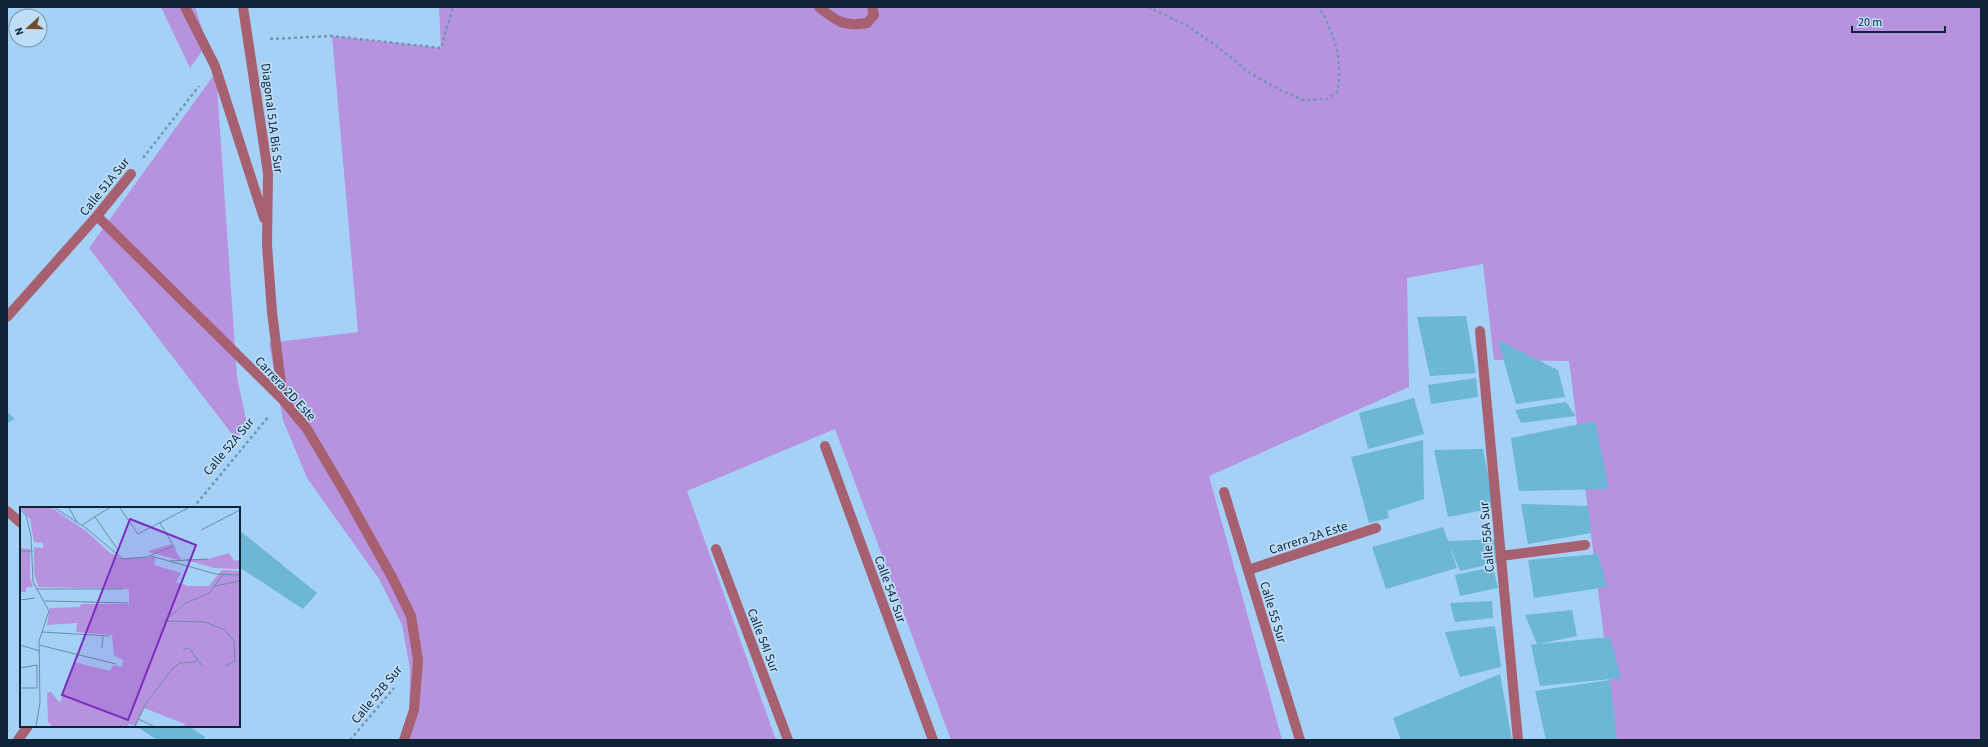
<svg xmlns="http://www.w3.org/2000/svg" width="1988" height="747" viewBox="0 0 1988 747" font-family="'Source Sans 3',sans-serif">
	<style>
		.green { fill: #b692df }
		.building { fill: #6bb7d5 }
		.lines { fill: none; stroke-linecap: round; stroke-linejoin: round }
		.path { stroke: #7296b4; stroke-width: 2.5; stroke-dasharray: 3 3; stroke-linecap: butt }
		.minor { stroke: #a76070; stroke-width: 10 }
		.labels { text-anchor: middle; stroke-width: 3.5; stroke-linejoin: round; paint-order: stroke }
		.street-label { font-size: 13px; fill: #0f2436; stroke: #bdddf9 }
		.inset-road { fill: none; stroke: #6a8ca9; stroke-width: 1 }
		.view { fill: #7b2cbf; fill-opacity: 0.15; stroke: #7b2cbf; stroke-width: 2 }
		.inset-edge { fill: none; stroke: #0f2436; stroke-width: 2 }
	</style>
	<rect width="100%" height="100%" fill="#a6d1f6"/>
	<path class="green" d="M161,7H195L207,44L190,68Z
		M439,7H1981V740H1617L1569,361L1494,360L1483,264L1407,278L1409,387L1209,476L1282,740H951L835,429L687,491L776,740H409L410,669L402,625L379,579L307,478L283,420L269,343L358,332L332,36L441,48Z
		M216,72L237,377L248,429L235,438L89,248Z"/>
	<path class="building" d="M1466,316L1476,373L1430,376L1417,317Z
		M1498,340L1558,370L1565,397L1516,404Z
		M1476,378L1478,397L1431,404L1428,385Z
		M1414,398L1424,434L1368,449L1359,413Z
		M1566,402L1576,416L1521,423L1515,410Z
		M7,412L15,419L7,423Z
		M1595,421L1609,489L1519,491L1511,438Z
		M1423,440L1424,499L1387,511L1389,518L1369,523L1351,457Z
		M1483,449L1495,508L1448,517L1434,450Z
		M1521,504L1588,506L1591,533L1528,544Z
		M1443,527L1448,541L1498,539L1500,562L1460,571L1449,545L1457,568L1386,589L1372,547Z
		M239,530L317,593L303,609L239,567Z
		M1598,554L1607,587L1534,598L1528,560Z
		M1493,567L1498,588L1460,596L1455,575Z
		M1492,601L1493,618L1455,622L1450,603Z
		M1572,610L1577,636L1539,644L1610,637L1621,678L1540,686L1531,645L1537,644L1525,615Z
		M1495,626L1501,667L1460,677L1445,632Z
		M1500,674L1512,740H1401L1393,718Z
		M1610,680L1617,740H1546L1535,691Z
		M136,726H189L205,737L204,740H157Z"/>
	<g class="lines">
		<path class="path" d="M1148,7L1186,25L1215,45L1250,73L1280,90L1303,100L1327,99L1337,92C1344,63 1334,32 1319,7
			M270,39L332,36L441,48L453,7
			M143,158L199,86
			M193,508L269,416
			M350,740L394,688"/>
		<path class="minor" d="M185,7L215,66L264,218
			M243,7L268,173L267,245L272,312L283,400
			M819,7C836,21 844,27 867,23L874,15L872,7
			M97,216L283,400L307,429L345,493L393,579L411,616L418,660L414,710L404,740
			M7,317L97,216L131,174
			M1480,331L1518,740
			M825,446L933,740
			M1224,492L1300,740
			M7,511L21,523
			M716,549L788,740
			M1501,556L1585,545
			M1248,570L1376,528
			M18,740L28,726"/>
	</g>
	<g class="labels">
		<g class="street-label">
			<text transform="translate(273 118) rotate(83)" y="5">Diagonal 51A Bis Sur</text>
			<text transform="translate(104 186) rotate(-51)" y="5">Calle 51A Sur</text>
			<text transform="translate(286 388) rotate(47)" y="5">Carrera 2D Este</text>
			<text transform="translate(228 446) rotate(-50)" y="5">Calle 52A Sur</text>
			<text transform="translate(1308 537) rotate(-18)" y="5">Carrera 2A Este</text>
			<text transform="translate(1486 537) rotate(-95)" y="5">Calle 55A Sur</text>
			<text transform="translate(891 589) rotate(70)" y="5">Calle 54J Sur</text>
			<text transform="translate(1274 612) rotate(73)" y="5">Calle 55 Sur</text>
			<text transform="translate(764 640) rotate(69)" y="5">Calle 54I Sur</text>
			<text transform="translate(376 694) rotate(-50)" y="5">Calle 52B Sur</text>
		</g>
	</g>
	<g transform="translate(20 507)">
		<rect width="220" height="220" fill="#a6d1f6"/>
		<path d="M1,1H32L66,24L90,46L102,51L136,50L134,58L161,66L156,75L168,79H189L202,63L220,64V219H164L165,217L124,201L116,219L109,217L108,219H32L28,215L27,186L31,185L40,196L54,155L90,164L93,158L102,160L103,153L94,149L92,128L56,125L57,116L27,118L30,101L60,100L61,97H109V82L18,80L14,65V40L23,41V36L14,35L10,12ZM151,37L162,54L129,45V44ZM0,41L10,42V71L13,80H6V85H0ZM209,46L214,54L220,53V62L194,61L163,52H188Z" fill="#b692df"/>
		<path class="inset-road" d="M35,1L66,21L103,52L127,50L153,39M49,1L57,15M100,1L118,27L168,1M0,2L6,8L11,29L13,75L29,104L19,134L20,196L16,219M75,10L98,43M140,16L156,43M62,18L89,1M181,23L220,3M0,44H13M131,49L196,67L220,68M150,54L188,52M203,68L189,86L166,96L144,114L185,115L205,123L214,134L215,154L205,159M195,79L220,74M17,82H103M0,93L15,91M25,94L108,96M22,125L90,129M0,138L20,144M19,138L96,157M82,141L83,129M163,142L169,141L183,160M0,161L17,158V181H0M118,212L133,219M115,219L126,196L153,161L160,156L175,155L177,151"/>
		<path class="view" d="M110,12L176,38L108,213L42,188Z"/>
		<rect width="220" height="220" class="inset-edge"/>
	</g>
	<rect width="1988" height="747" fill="none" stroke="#0f2436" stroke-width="16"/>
	<g transform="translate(28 28) rotate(249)"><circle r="19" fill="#bdddf9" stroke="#7793ab"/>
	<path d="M0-3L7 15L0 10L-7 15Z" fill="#724e28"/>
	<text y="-6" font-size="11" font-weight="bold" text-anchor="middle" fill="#0f2436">N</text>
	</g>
	<path d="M1852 26v6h93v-6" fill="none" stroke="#0f2436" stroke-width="2"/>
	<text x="1858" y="26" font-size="12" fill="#0f2436" stroke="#bdddf9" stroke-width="3" paint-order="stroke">20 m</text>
</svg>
